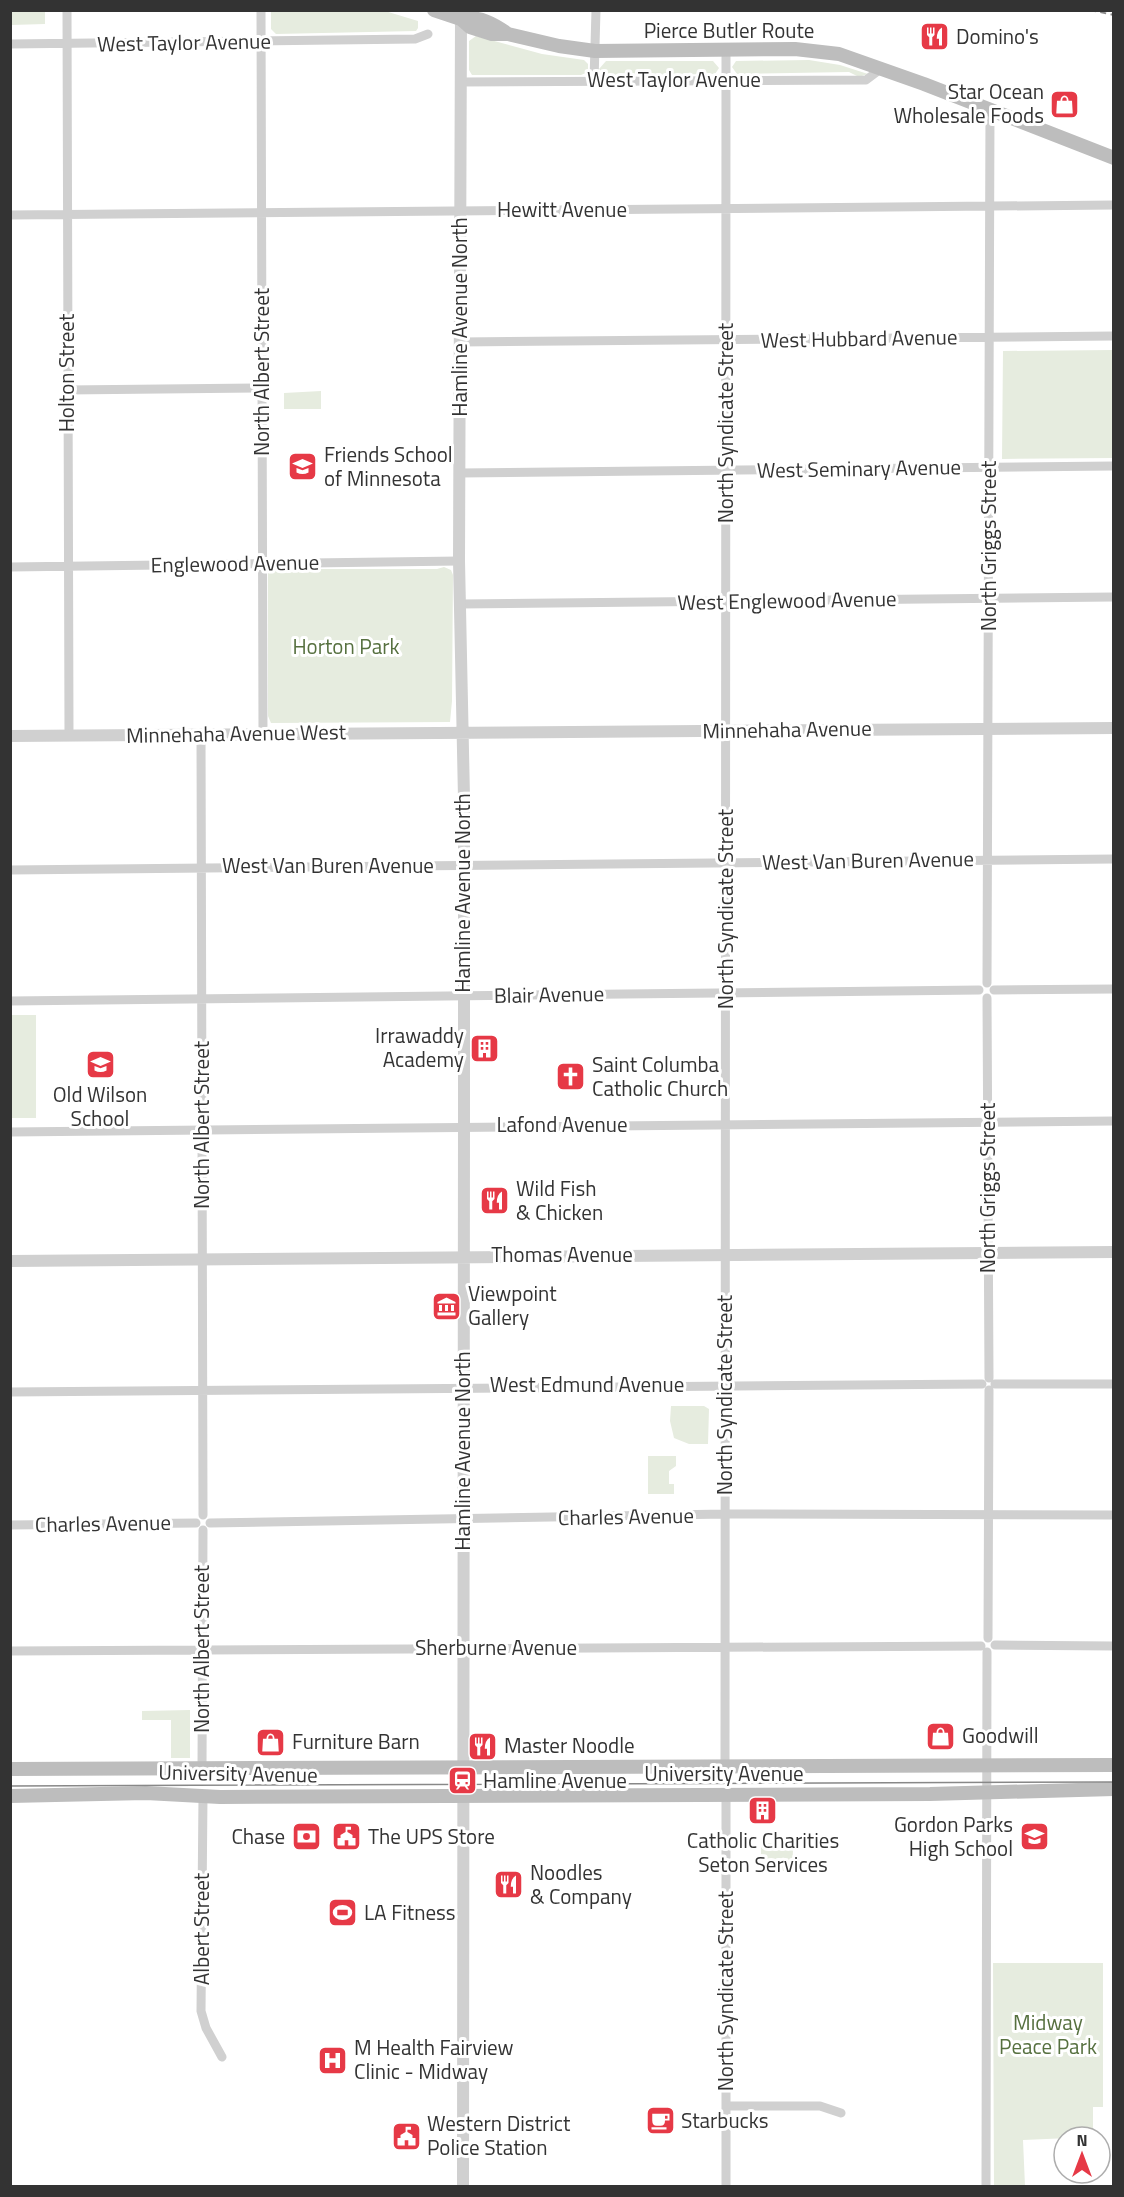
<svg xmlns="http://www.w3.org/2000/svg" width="1124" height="2197" viewBox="0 0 1124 2197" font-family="'Titillium Web',sans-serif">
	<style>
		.green { fill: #e6ecdf }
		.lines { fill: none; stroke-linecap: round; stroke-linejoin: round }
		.minor { stroke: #d0d0d0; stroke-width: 9 }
		.tertiary { stroke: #d0d0d0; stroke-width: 12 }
		.secondary { stroke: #bdbdbd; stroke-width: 14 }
		.tram { stroke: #888; stroke-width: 1.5 }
		.rail { stroke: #888; stroke-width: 2; stroke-dasharray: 6 4.5; stroke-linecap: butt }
		.labels { text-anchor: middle; stroke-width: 6; stroke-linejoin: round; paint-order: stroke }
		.street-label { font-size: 21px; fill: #333; stroke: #fff }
		.poi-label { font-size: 21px; fill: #333; stroke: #fff; text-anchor: start }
		.park-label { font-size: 21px; fill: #56703f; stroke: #fff }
	</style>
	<rect width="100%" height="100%" fill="#fff"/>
	<path class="green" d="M10,11H45V24L11,25Z
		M271,11H385L418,21V28L416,31L276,34L271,29Z
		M476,36L542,54L584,60L588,64V72L581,75H472L469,70V41Z
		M809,60L840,65L868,74L859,77L849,72L737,74L732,67L736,61Z
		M606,61H713L719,68L715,74L606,75L599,69Z
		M1113,350V458L1002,459L1003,351Z
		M321,391V409H284V393Z
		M444,567L451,570L453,575L452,701L450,722L271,723L268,716V572L274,569H437Z
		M10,1015H36V1118H11Z
		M671,1406H704L709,1409L708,1444H689L674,1438L670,1421Z
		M648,1456H676V1466L669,1471V1484H674V1494H648Z
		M190,1710V1758H171V1720H142V1711Z
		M761,1843H787V1850H793L792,1871H783L777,1859H761Z
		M993,1963H1103V2107H1093V2137L1023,2140L1025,2186H994Z"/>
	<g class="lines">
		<path class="minor" d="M67,10L69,736
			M261,10L263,733
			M10,44L415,39L428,34
			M594,81L596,10
			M461,82L866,80L882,68
			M10,215L1114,205
			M460,342L1114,336
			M67,390L262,388
			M460,473L1114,466
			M10,567L459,561
			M460,604L1114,597
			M201,734L203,1515
			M10,870L1114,859
			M987,983L990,110
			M994,990L1114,989
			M987,998L989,1378
			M10,1001L979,990
			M10,1132L1114,1121
			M995,1384H1114
			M10,1392L982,1384
			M210,1523L725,1514L1114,1515
			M10,1525L196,1523
			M988,1638L989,1390
			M995,1645L1114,1646
			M10,1651L981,1646
			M725,1766L726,51
			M202,1768L203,1530
			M203,1796L201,2011L206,2028L222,2057
			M726,2106H820L841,2113
			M726,2186V1795
			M986,2186L987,1652"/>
		<path class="tertiary" d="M461,19L459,561L464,798V1114L463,2186
			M10,736L1114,728
			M10,1261L1114,1252"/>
		<path class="secondary" d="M434,10L461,19L470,27L492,34H508L559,46L595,51L795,49L839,54L924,84L1114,158
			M461,19C478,15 494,24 508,34
			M10,1769L1114,1765
			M10,1796L146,1793L220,1797L930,1794L1114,1789"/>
		<path class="tram" d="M10,1786L1114,1782"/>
		<path class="rail" d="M1090,10L1114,15"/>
	</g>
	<defs>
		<symbol id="restaurant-square" viewBox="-11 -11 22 22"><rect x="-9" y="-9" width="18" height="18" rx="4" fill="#e63946" stroke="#fff"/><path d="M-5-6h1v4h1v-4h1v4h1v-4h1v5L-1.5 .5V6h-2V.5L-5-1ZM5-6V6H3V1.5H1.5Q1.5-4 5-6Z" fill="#fff"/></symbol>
		<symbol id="shop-square" viewBox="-11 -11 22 22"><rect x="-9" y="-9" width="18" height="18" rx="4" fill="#e63946" stroke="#fff"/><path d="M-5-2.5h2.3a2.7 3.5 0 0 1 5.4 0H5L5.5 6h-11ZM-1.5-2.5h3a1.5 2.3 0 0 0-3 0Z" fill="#fff"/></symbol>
		<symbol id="school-square" viewBox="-11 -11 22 22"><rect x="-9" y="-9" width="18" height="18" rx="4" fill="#e63946" stroke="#fff"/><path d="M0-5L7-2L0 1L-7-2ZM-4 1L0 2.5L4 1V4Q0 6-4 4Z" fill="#fff"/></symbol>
		<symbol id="building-square" viewBox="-11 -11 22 22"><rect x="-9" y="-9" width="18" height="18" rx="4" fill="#e63946" stroke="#fff"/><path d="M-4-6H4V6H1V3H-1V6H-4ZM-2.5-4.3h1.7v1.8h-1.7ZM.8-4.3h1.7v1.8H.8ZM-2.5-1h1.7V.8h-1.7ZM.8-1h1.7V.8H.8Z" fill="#fff"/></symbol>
		<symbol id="church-square" viewBox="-11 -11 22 22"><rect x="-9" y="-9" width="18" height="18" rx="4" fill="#e63946" stroke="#fff"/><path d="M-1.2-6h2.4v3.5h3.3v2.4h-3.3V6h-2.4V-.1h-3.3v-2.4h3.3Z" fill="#fff"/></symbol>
		<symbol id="museum-square" viewBox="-11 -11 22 22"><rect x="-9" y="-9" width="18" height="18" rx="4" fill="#e63946" stroke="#fff"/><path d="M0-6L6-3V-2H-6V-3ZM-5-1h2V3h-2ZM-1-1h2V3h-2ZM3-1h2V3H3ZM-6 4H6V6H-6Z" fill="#fff"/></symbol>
		<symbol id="station-square" viewBox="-11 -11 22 22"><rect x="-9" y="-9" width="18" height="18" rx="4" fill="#e63946" stroke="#fff"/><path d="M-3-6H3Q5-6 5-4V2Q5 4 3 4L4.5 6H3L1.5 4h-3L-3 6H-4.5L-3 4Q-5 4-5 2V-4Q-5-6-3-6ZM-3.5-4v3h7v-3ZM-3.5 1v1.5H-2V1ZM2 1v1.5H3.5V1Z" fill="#fff"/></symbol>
		<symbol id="bank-square" viewBox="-11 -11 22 22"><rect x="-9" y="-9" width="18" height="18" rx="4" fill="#e63946" stroke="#fff"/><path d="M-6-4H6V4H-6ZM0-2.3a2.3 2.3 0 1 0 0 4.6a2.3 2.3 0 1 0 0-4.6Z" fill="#fff"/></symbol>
		<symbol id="civic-square" viewBox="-11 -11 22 22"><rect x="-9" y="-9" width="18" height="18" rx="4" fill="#e63946" stroke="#fff"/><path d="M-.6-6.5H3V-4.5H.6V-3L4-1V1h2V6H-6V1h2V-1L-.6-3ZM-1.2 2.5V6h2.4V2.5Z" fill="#fff"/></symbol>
		<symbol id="stadium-square" viewBox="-11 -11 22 22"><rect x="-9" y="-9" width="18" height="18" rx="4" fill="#e63946" stroke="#fff"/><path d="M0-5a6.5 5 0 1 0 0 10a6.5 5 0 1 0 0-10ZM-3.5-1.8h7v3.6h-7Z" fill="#fff"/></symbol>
		<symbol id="hospital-square" viewBox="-11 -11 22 22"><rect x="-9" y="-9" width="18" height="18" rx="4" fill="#e63946" stroke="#fff"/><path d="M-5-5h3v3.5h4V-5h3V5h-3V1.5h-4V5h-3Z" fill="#fff"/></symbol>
		<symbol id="cafe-square" viewBox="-11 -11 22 22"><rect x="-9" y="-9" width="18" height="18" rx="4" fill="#e63946" stroke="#fff"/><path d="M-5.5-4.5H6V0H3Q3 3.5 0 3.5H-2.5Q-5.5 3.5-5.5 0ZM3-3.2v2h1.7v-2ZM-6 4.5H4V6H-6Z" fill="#fff"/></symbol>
	</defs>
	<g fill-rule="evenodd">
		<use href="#restaurant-square" x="918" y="20" width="33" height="33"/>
		<use href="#shop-square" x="1048" y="88" width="33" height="33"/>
		<use href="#school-square" x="286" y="450" width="33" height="33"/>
		<use href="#building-square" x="468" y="1032" width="33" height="33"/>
		<use href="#school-square" x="84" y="1048" width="33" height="33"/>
		<use href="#church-square" x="554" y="1060" width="33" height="33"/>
		<use href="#restaurant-square" x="478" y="1184" width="33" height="33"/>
		<use href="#museum-square" x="430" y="1290" width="33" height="33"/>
		<use href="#shop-square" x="924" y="1720" width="33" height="33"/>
		<use href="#shop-square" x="254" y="1726" width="33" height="33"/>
		<use href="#restaurant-square" x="466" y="1730" width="33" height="33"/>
		<use href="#station-square" x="446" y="1764" width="33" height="33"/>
		<use href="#building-square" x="746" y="1794" width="33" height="33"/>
		<use href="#bank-square" x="290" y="1820" width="33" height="33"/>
		<use href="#civic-square" x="330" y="1820" width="33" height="33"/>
		<use href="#school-square" x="1018" y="1820" width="33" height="33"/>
		<use href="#restaurant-square" x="492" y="1868" width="33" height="33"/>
		<use href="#stadium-square" x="326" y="1896" width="33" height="33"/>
		<use href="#hospital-square" x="316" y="2044" width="33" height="33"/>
		<use href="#cafe-square" x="644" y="2104" width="33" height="33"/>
		<use href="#civic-square" x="390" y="2120" width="33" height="33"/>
	</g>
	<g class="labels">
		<g class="street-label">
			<text x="729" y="38">Pierce Butler Route</text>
			<text transform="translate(184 43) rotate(-1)" y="7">West Taylor Avenue</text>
			<text x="674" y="87">West Taylor Avenue</text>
			<text x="562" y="217">Hewitt Avenue</text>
			<text transform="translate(460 317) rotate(-90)" y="7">Hamline Avenue North</text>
			<text transform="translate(859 339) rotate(-1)" y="7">West Hubbard Avenue</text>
			<text transform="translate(262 372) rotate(-90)" y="7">North Albert Street</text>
			<text transform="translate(67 373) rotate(-90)" y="7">Holton Street</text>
			<text transform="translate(726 423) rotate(-90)" y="7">North Syndicate Street</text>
			<text transform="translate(859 469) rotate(-1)" y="7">West Seminary Avenue</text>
			<text transform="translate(989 546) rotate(-90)" y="7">North Griggs Street</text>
			<text transform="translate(235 564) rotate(-1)" y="7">Englewood Avenue</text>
			<text transform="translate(787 601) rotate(-1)" y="7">West Englewood Avenue</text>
			<text transform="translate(787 730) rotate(-1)" y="7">Minnehaha Avenue</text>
			<text transform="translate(236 734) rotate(-1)" y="7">Minnehaha Avenue West</text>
			<text transform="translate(868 861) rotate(-1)" y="7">West Van Buren Avenue</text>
			<text x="328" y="873">West Van Buren Avenue</text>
			<text transform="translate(463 893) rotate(-90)" y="7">Hamline Avenue North</text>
			<text transform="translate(726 909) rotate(-90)" y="7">North Syndicate Street</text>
			<text transform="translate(549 995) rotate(-1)" y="7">Blair Avenue</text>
			<text transform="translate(202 1125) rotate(-90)" y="7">North Albert Street</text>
			<text x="562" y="1132">Lafond Avenue</text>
			<text transform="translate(988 1188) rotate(-90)" y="7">North Griggs Street</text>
			<text x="562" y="1262">Thomas Avenue</text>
			<text x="587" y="1392">West Edmund Avenue</text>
			<text transform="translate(725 1395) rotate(-90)" y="7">North Syndicate Street</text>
			<text transform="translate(463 1451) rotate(-90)" y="7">Hamline Avenue North</text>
			<text transform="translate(626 1517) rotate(-1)" y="7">Charles Avenue</text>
			<text transform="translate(103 1524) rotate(-1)" y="7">Charles Avenue</text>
			<text x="496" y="1655">Sherburne Avenue</text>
			<text transform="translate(202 1649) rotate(-90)" y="7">North Albert Street</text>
			<text transform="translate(238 1774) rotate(1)" y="7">University Avenue</text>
			<text x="724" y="1781">University Avenue</text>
			<text transform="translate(202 1929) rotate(-90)" y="7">Albert Street</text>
			<text transform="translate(726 1991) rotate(-90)" y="7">North Syndicate Street</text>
		</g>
		<g class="poi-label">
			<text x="956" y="44">Domino's</text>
			<text x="1044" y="99" text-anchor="end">Star Ocean<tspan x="1044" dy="24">Wholesale Foods</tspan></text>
			<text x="324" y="462">Friends School<tspan x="324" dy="24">of Minnesota</tspan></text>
			<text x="464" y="1043" text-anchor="end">Irrawaddy<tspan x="464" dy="24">Academy</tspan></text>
			<text x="592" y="1072">Saint Columba<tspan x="592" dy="24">Catholic Church</tspan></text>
			<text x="100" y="1102" text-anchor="middle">Old Wilson<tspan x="100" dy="24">School</tspan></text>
			<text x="516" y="1196">Wild Fish<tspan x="516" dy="24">&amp; Chicken</tspan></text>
			<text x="468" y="1301">Viewpoint<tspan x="468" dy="24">Gallery</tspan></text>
			<text x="962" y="1743">Goodwill</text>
			<text x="292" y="1749">Furniture Barn</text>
			<text x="504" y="1753">Master Noodle</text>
			<text x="483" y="1788">Hamline Avenue</text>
			<text x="1013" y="1832" text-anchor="end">Gordon Parks<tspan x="1013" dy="24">High School</tspan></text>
			<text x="285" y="1844" text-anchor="end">Chase</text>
			<text x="368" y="1844">The UPS Store</text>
			<text x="763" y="1848" text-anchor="middle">Catholic Charities<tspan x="763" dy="24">Seton Services</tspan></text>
			<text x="530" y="1880">Noodles<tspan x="530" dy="24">&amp; Company</tspan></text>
			<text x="364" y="1920">LA Fitness</text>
			<text x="354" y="2055">M Health Fairview<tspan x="354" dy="24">Clinic - Midway</tspan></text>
			<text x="681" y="2128">Starbucks</text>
			<text x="427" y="2131">Western District<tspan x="427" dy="24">Police Station</tspan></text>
		</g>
		<g class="park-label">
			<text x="346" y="654">Horton Park</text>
			<text x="1048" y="2030">Midway<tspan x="1048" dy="24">Peace Park</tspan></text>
		</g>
	</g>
	<rect width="1124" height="2197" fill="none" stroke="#333333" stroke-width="24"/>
	<g transform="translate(1082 2155)"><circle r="28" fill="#ffffff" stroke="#adadad" stroke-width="1.5"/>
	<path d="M0-4.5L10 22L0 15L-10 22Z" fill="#e63946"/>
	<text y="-9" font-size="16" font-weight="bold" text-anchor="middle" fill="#333333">N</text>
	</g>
</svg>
